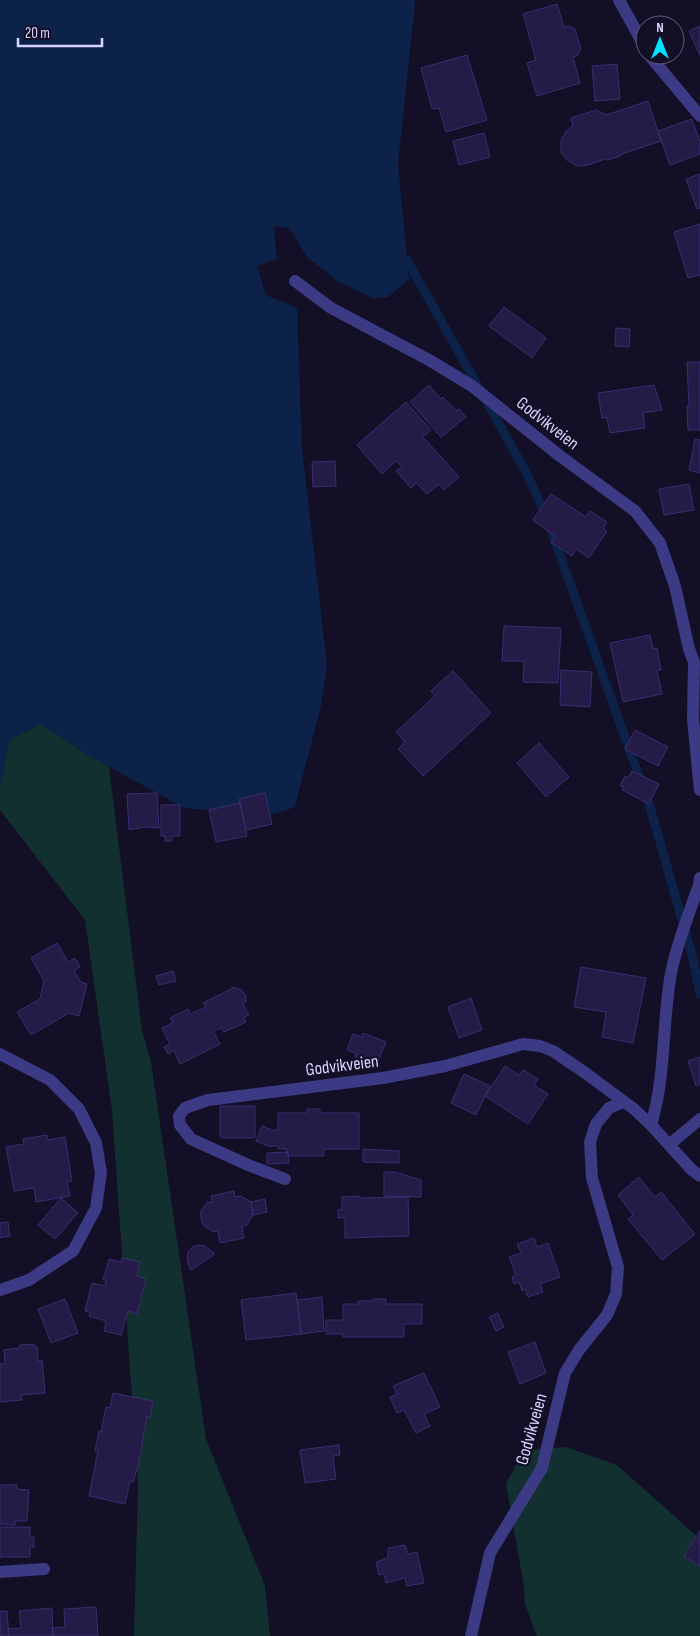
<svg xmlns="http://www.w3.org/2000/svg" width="700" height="1636" viewBox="0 0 700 1636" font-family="'Sofia Sans Condensed',sans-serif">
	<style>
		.green { fill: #12302f }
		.water { fill: #0c2248 }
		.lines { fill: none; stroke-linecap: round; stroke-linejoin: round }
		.stream { stroke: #0c2248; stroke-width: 9 }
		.building { fill: #241b47; stroke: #3b2d73 }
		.lane { stroke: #3d3a85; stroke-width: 12 }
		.street { stroke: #3d3a85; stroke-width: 12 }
		.labels { text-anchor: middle; stroke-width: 4.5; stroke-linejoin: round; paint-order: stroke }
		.street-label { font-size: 18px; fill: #d9d4ff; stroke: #130f26 }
	</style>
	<rect width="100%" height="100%" fill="#130f26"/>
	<path class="green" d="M41,724L109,767L142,1030L151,1062L206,1439L265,1586L270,1636H134L138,1485L112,1110L85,920L0,810V787L9,740Z
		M566,1447L617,1465L700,1539V1636H537L525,1604L524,1587L506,1484L524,1450Z"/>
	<path class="water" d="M0,0H414L415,4L398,163L409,279L388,297L375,299L337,281L307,257L289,228L274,226L277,259L257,266L266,295L297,308L302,448L327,665L321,706L295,806L288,810L268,815L184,808L86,754L41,724L9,740L0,787Z"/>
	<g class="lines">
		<path class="stream" d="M407,260L526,472L546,516L650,807L692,955L700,994"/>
	</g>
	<path class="building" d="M557,4L564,27L569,26L575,29L581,49L577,56L573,57L580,83L537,96L527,63L536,60L523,14Z
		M700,26V56L689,31Z
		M467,55L487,120L446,132L439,108L432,109L421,68Z
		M617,64L620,99L595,101L592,66Z
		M648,101L661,141L622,154L620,156L608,160L605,159L588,165L577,166L567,160L561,152V141L566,131L573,126L571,118L596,110L606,115Z
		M692,119L700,142V154L670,165L658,131Z
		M484,133L490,157L459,165L453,141Z
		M700,174V208L697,209L686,179Z
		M700,224V275L688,278L674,232Z
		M504,307L546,338L532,358L489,326Z
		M616,328L630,329L629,347L615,346Z
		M687,362H700V430H688L687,406H689Z
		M429,385L441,399L443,397L456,411L459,409L466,417L441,437L410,402Z
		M654,385L662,410L643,413L645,428L610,433L607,417L602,418L598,393Z
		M406,402L431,430L423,437L459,477L444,490L439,484L427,494L416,483L411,488L396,471L402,467L396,461L382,474L357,445Z
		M695,439L700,440V473L689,470Z
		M335,461L336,486L313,487L312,462Z
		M689,484L694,510L664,515L659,489Z
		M551,494L586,517L590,511L607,522L603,528L607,531L589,558L576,549L572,556L551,542L555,536L533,520Z
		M504,626L561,628L558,683L523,682L524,661H502Z
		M650,635L653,649L657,648L661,670L657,671L662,694L623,702L610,643Z
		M561,670L592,672L590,707L560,705Z
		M453,671L491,713L423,776L398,749L405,742L396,732L435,696L431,691Z
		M635,730L668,747L658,766L625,749Z
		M539,743L569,777L546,797L517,763Z
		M632,771L659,784L649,804L622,790L624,787L620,786L625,776L628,778Z
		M157,793L159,828L144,827L129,830L127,794Z
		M265,793L272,824L246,830L239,799Z
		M240,803L247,836L216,842L209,810Z
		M161,805H180V836H172V841H165V836H161Z
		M57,943L68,962L75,958L80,967L74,971L81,982L87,984L79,1016L69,1013L31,1035L17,1012L40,999L44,981L31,958Z
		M581,967L646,978L633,1043L602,1037L606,1012L574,1007Z
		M173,971L176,981L159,985L156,976Z
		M235,987L236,989H241L246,996V1002L243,1004L249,1015L244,1017L246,1022L224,1032L222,1028L213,1031L220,1044L180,1064L174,1051L168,1054L164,1047L170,1044L162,1028L173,1023L170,1018L188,1009L190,1014L206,1007L203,1003Z
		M471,998L482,1030L459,1038L448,1007Z
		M363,1033L386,1042L377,1064L355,1056L356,1053L347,1050L353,1034L362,1037Z
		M700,1057V1084L696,1086L688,1061Z
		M505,1066L519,1075L523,1070L538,1079L534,1085L548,1094L528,1124L485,1096Z
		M464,1074L490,1086L476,1115L451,1103Z
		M220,1106H255V1137L253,1138H222L220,1136Z
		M307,1109H320V1113H359V1149H324V1156H288L286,1149H278V1146H268L256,1141L262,1126L272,1130H278V1113H307Z
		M47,1135L48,1140L65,1137L72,1181L67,1182L70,1196L36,1202L34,1188L14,1191L6,1147L24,1144L23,1139Z
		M363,1149L399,1151V1163L363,1162Z
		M288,1152L289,1163L267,1164V1153Z
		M384,1172H395L421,1180V1197L384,1196Z
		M639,1177L655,1197L661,1192L695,1234L662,1260L628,1219L633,1215L618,1195Z
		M234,1191L235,1197L241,1196L251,1202L253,1215L247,1225L242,1226L244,1238L220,1243L218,1231L213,1232L203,1225L200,1213L207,1202H213L211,1196Z
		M359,1196V1198L408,1197L409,1236L345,1238V1218H338V1210L342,1209V1197Z
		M61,1198L78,1213L55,1239L38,1225Z
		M265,1199L267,1212L253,1215L251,1202Z
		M8,1222L10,1236L0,1238V1223Z
		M534,1238L537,1247L548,1243L560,1277L540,1284L543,1292L528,1297L525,1289L522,1291L519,1282L514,1284L512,1277L516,1275L509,1257L521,1253L517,1244Z
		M199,1245L205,1246L215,1254L191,1270L187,1260L188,1252L193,1247Z
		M122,1258L140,1262L137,1276L146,1279L137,1314L128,1311L121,1335L104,1331L106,1321L89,1316L90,1312L85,1311L92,1283L105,1286L106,1280H103L109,1259L121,1262Z
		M296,1293L301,1334L246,1340L241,1300Z
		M322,1297L324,1331L301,1334L297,1300Z
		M65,1299L78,1333L51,1343L38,1309Z
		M373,1299H386V1304H422V1324H404V1337H343V1334H326V1320H343V1304H358V1301H373Z
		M498,1313L504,1327L496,1331L489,1317Z
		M535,1342L546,1373L520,1384L508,1352Z
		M34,1344L35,1347H37L38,1361L42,1360L45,1393L21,1395L22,1400L0,1402V1364H5L4,1350L20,1348V1345Z
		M424,1373L440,1407L424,1414L430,1426L416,1433L404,1410L397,1413L390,1397L397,1394L393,1386Z
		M113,1393L153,1401L150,1417L147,1416L139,1462L133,1482L130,1481L125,1504L89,1496L98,1451H95L99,1431L101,1432L106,1407L110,1408Z
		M339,1445L340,1455L333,1456L336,1479L305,1483L300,1450Z
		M0,1485H17V1489L29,1490L27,1521H15V1525L0,1524Z
		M0,1527H30V1537H34V1547H30V1557H0Z
		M700,1531V1566L684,1556Z
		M405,1545L408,1554L417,1552L424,1583L407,1586L405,1578L386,1583L384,1574L379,1575L376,1562L388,1558V1548Z
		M96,1607L98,1636H53V1628L65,1627L64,1609Z
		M52,1608L53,1636H9L8,1629L21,1628L19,1611Z
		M0,1611H7L9,1636H0Z"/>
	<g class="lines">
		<path class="lane" d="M285,1179L248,1165L191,1139L180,1125L179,1116L185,1108L208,1100L383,1078
			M0,1572L44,1569"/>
		<path class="street" d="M619,0L645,47
			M649,55L700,116
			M295,281L331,308L429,360L472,386L560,456L635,511L660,543L675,586L689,649L694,662L693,719L700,790
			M700,878L699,885C689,914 677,943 671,973C662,1023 666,1076 651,1125L691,1169L700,1176
			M0,1054L50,1080L79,1109L96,1143L101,1173L96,1208L73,1251L29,1280L0,1290
			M383,1078L445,1066L523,1044L540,1046L553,1051L584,1072L634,1109L651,1125
			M669,1145L700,1119
			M471,1636L490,1553L542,1468L565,1373L579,1350L607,1315L616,1294L618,1267L592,1178L590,1142L596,1124L609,1108L623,1102"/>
	</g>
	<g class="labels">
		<g class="street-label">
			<text transform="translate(548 423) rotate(38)" y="6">Godvikveien</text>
			<text transform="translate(342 1065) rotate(-7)" y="6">Godvikveien</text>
			<text transform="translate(531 1429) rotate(-74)" y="6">Godvikveien</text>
		</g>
	</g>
	<g transform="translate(660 40)"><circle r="24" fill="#130f26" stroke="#625e7d"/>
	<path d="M0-4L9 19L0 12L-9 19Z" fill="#00e5ff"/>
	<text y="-8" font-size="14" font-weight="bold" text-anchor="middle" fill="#d9d4ff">N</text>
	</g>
	<path d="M18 38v8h84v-8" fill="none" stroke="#d9d4ff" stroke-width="2.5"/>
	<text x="25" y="38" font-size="15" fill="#d9d4ff" stroke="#130f26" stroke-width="4" paint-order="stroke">20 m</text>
</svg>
